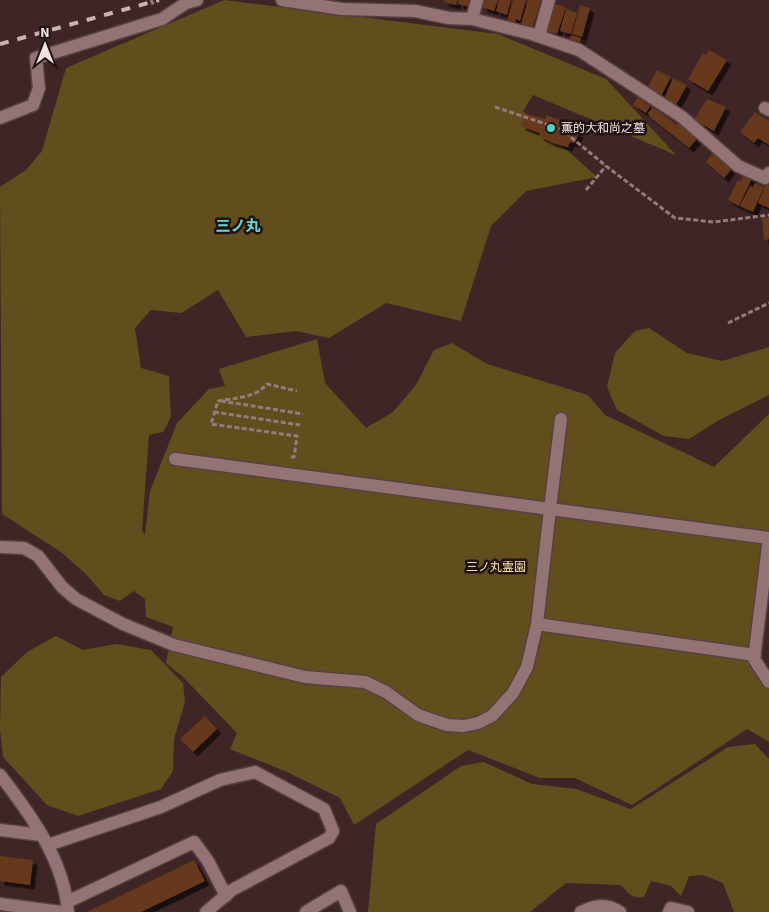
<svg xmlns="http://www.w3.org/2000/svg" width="769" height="912" viewBox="0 0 769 912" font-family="'Source Sans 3','Noto Sans JP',sans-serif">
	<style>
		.green { fill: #624d1d }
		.building { fill: #66381a; filter: url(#shadow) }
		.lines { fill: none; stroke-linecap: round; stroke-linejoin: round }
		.minor-casing { stroke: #574142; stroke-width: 15 }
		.path { stroke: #937c7d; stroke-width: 3; stroke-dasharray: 5 2.5; stroke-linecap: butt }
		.minor { stroke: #937374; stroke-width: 12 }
		.rail { stroke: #c9b4b5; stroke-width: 4; stroke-dasharray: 9 9; stroke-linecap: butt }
		.poi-dot { fill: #54cdc7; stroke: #1f1313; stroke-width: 2 }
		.labels { text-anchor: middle; stroke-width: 5; stroke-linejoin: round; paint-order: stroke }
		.poi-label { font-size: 12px; fill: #f3e1e1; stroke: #1f1313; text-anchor: start }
		.park-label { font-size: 12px; fill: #fde0a0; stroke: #1f1313 }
		.quarter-label { font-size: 15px; font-weight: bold; fill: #6bd7d0; stroke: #1f1313 }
	</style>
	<defs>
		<filter id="shadow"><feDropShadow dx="4.5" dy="4.5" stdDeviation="0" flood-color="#0009"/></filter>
	</defs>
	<rect width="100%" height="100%" fill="#402527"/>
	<path class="green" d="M224,0L498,34L606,79L676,155L533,95L523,111L597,177L526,191L491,226L461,321L386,303L329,338L296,331L246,337L218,290L181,313L151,310L135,328L141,368L169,376L171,417L163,432L149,435L142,530L145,535L150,491L177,423L209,389L225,386L219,369L317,339L325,383L366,428L393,412L416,385L434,350L452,343L487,364L588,395L605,415L714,467L769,414V596L760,665L769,676V742L747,729L632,805L575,778H540L468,750L354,825L340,798L285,771L230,749L237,733L183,677L166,663L173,627L146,617L145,599L134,591L120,601L104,595L86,574L61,552L2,514L0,187L26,170L42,151L66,68Z
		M649,328L687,353L722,361L769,347V395L719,420L689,439L664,436L617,410L607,387L615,353L635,331Z
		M56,636L83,650L116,644L151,650L183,683L185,702L174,739L173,771L161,789L78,816L47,805L3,757L0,729L1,677L27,652Z
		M755,744L769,759V912H734L723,883L703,875L689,876L681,896L671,886L651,881L644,897C632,899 628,893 621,885L566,883L530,912H368L376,824L461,766L484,762L532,784L576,789L631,809L728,747Z"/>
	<path class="building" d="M444,0H457L456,5L444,2Z
		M459,0H471L469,7L459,4Z
		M484,0H498L494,11L482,7Z
		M499,0H511L507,15L496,11Z
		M513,0H526L520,21L516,19L515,23L507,21Z
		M528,0H541L533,27L521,24Z
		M554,4L566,7L557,34L546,31Z
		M580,5L590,8L582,37L572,34Z
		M566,9L577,13L571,34L560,31Z
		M571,35L581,38L580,43L569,40Z
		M709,50L727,60L708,91L688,79L703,53L706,55Z
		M657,70L671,77L660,98L647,88Z
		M673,78L687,85L676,105L664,99Z
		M638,97L650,106L646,113L633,105Z
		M707,99L726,107L714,131L694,120Z
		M653,107L677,125L678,122L694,136L696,140L689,148L650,117L648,113Z
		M755,112L769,121V145L758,138L754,143L740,132Z
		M524,113L545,119L546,115L577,126L574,131L579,133L575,143L570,142L568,147L553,143L539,136L540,133L521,126Z
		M713,153L732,168L724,178L706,162Z
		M744,175L752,178L739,206L728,200L738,180L741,181Z
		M755,183L764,187L753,212L740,206L750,186L753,187Z
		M766,184L769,186V208L758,203Z
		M769,217V239L764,240L762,218Z
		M205,716L217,729L193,752L180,739Z
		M0,856L33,860L30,885L0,881Z
		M194,860L205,881L141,912H87Z"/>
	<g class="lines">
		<defs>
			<path id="minor" d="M282,0L342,9L415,11L449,18L472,19L532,34L579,50L682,117L738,166L765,178L769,173
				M472,19L477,0
				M539,36L549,0
				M765,108L769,110
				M0,118L33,105L39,88L36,58L162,19L186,3L197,0
				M561,419L550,509L769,538L754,659L769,682
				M0,547L24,548L38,556L62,587L76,599L123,624L174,645L305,677L365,682L386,692L418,715L447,725L464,726L478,723L492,716L513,693L527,667L537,624L550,509L175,459
				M537,624L755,655
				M0,775C31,815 64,860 68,912
				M0,830L41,835
				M48,845L161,807L220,780L255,772L324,809L333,831L329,838L232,890L206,912
				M67,902L194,842L208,861L226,896
				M0,904L61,912
				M306,912L341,891L350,912
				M581,912C596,905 606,903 620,912
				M669,912L671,908L688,912"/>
		</defs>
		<use href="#minor" class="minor-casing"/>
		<path class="path" d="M151,0L154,6
			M495,107L561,129L606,166L675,218L714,222L769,215
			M586,190L606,166
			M728,323L769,303
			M221,401L303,414
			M214,412L300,425
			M291,457H294L297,436L211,424L218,401C234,398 256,398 267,384L297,391"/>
		<use href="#minor" class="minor"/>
		<path class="rail" d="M0,44L159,0"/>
	</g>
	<circle class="poi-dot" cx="551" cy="128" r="5"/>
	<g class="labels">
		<g class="poi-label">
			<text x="561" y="132">薫的大和尚之墓</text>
		</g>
		<g class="park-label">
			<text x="496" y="571">三ノ丸霊園</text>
		</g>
		<g class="quarter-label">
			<text x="238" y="231">三ノ丸</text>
		</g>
	</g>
	<g transform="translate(45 45)" stroke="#1f1313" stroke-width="4" paint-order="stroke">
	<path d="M0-4L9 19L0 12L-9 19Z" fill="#f3e1e1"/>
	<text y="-8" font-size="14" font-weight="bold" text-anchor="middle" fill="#f3e1e1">N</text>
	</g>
</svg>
